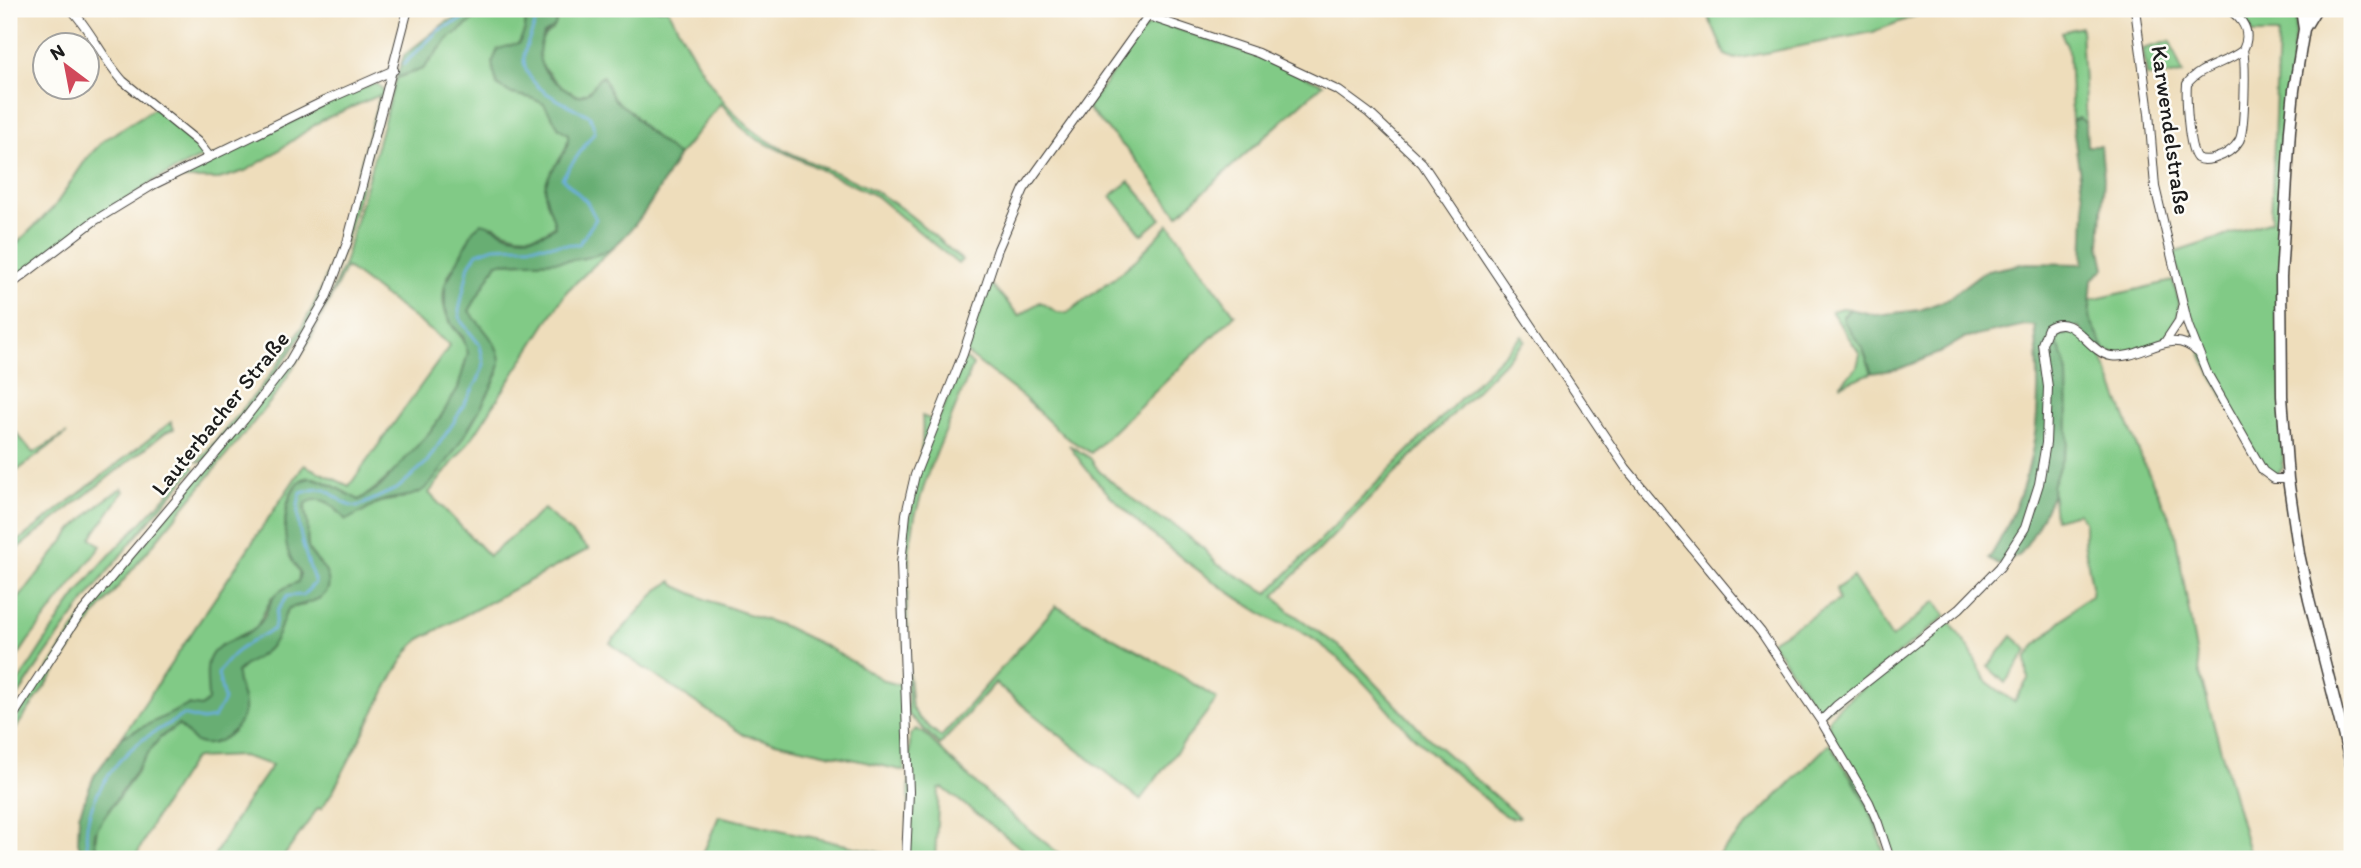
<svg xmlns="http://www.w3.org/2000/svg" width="2361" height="868" viewBox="0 0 2361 868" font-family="Itim,sans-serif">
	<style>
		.green { fill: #81ca86; stroke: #4e7351; stroke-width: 2 }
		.forest { fill: #68ae73; stroke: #426548; stroke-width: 2 }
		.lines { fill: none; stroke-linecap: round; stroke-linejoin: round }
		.stream { stroke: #6aaedf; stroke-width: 2.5 }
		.street-casing { stroke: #3c3934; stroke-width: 10 }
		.secondary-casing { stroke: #3c3934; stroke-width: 13 }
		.street { stroke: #fff; stroke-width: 8 }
		.secondary { stroke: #fff; stroke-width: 10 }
		.labels { text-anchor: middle; stroke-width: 5; stroke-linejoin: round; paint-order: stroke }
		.street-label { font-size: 23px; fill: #1c1c1c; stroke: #fdfcf7 }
	</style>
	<rect width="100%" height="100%" fill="#fdfcf7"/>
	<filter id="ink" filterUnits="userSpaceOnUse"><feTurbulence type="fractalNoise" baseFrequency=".0143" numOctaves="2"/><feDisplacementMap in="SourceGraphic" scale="14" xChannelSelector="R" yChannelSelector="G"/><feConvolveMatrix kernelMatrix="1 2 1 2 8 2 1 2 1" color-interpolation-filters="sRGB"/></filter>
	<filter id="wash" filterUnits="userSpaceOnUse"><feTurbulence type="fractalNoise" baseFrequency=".00686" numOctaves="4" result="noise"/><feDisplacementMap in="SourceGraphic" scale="28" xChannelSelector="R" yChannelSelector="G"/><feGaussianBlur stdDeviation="1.57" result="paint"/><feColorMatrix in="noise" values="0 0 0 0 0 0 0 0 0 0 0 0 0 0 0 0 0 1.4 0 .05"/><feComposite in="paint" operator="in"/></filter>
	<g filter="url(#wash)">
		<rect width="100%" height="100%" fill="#edb"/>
		<path class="green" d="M481,9H519L526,16L525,30L519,43L512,94C523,96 537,98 546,106C555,115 557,126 568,134C571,157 544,169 545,192C546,203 553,214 555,225C538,242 510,236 493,225C466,251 426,282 451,324C457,334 466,339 468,351C468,356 465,362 464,367C462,374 461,382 458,388C442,425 392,479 359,500C346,494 329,481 314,478C290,473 283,513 286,529C288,548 303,563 298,582L272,597L256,628L233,639L208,668V701L201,707L188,706L122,737L304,465L349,486L450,345L346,267L309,342L276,395L95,615L9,738V729L80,620L291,364L317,324L344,264L396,78L423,69L448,39L483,13Z
			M541,9H668C690,50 713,97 749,127C786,158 837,169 878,193C909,211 935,237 962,260L958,264L876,196L756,139L740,126L721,103L678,156L645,129L630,111L617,102L599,78C594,89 589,94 577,96L557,83L538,61C537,47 540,36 553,29L557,17Z
			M1705,9H1933L1873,32L1735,59L1725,55Z
			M2231,9H2291L2297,18L2288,91L2281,219L2283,468L2276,474L2264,469L2205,363L2196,340L2173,253L2271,221L2278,34H2253L2246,19Z
			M1158,22L1265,59L1323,84L1178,215L1131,154L1087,108L1146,27Z
			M2081,27L2086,123L2079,118L2072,121L2069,51L2061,32Z
			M2170,41L2183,74L2147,77L2143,49Z
			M371,84C379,83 381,87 385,94C367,157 352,241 322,299C292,358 249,409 206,459L202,462H197C241,412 289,359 317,298C346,234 359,163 380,95L322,120L269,157L245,171L219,179H182L180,173Z
			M155,108L194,140L206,155L155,180L9,282V251L54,207L87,158L104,140Z
			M1129,181L1161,219L1142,235L1111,196Z
			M1169,224L1235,315L1091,453L1064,436L1023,397L965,352L988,280L1019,316L1040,302L1057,312L1067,313L1113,279L1139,257Z
			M623,238L567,291L475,434L429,493L489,556L544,509L589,549L420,639L409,650L394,674L333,791L321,809L318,808L282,859H212L243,807L272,765L242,756L194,758L154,820L135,859H102L95,845L97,827L138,771L142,759L159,739L177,725L184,728L187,733L216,742C237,732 243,718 240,695C240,686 236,681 237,672L246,664L289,608L305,605L315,558L308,549L305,504L315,498L322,499L362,513L380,502L403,498L466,433L498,374L495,345L469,311L497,263C542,260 585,267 623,238Z
			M2173,281C2175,289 2179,299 2179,307C2178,339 2141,355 2114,353C2107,353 2100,348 2094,345L2103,347L2089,317L2091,300Z
			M1842,308L1850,309L1843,316V320L1863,349L1872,373L1840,385L1857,367L1860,354L1831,311Z
			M2072,329L2101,355L2142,459L2174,527L2200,674L2251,859H1893L1828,725L1830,717L1840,706L1948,620L1969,648L1986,681L2014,702L2028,679L2026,659L2034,647L2082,601L2091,596L2092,586L2084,542V521L2078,513L2055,519L2052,486L2068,443L2067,375L2065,362L2056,340L2059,334Z
			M1522,336L1525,341L1274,596L1289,611L1344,650L1425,735L1519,817C1510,820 1505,815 1498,810C1470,785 1440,762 1414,737C1385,708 1361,675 1328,650C1317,641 1305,633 1292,627C1286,624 1279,624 1272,620C1207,580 1110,510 1069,445L1090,458L1099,471L1130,497L1154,515L1174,525L1203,548L1217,564L1268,593Z
			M965,358L973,365L928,473L915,516L910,545L907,605L909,675L912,708L918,717L941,737L1056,606L1172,670L1217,699L1140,800L995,683L940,745L908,714C907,662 902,610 904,558C906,510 926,464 922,416L937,422Z
			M171,422L174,429L166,432L9,555V548Z
			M9,424L33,453L67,433L9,477Z
			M190,461L195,468C126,545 64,623 9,710C9,691 21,678 31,663C54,627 78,589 107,558C128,534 180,488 190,461Z
			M122,488L124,491L91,538L101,546L28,641L9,670V611L73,529L102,502Z
			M1853,577L1892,638L1936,601L1946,616L1824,713H1819L1771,641L1839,600L1836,589Z
			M672,581L676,586L707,600L786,627L829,648L885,681L896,684L902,683L905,771L744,735L629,658L610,643L658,590Z
			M2012,636L2028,650L2005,683L1988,667Z
			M916,729L924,733C969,779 1015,820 1066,859H1035L943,788L939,789L935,859H908L910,735Z
			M1830,743L1861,794L1873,819L1886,859H1714Z
			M719,816L904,858V859H705L701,858Z"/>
		<path class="forest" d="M477,9H481L483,13L448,39L423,69L396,78L404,55L446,22Z
			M519,9H541L557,17C557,27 552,30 544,34C529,67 551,80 577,96C597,92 591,82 603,76L612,96L617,102L630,111L645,129L678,156C662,184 635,236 606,251C576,266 530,260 497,263L469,311C479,325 498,341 500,360C502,380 442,475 425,489C412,499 394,496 379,502C368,507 358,515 346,520C334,507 323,492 305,504C303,511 306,513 307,520C309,529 306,538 308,547C310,555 319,562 324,569C341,599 308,603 289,608C280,621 281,636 269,648C260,658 246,662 237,672C236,687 246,697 244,710C242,729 217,749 198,743C189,740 186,729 178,725C172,730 165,733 160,738C153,745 97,826 95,833C93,844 98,850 102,859H83L78,842L79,815L94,776L122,737L188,705L201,707L208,701C208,689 205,674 208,662C215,639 242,641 256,628C277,607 260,596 298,582L300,573C296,567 291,560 289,554C281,535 284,481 310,478C321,477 348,495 359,500L380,487L435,426L458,388L468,353L463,337L452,325L445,308V285L474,229L481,223C493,225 497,230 507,234C522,239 544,237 555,226C553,214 546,203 545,192C544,169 571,157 568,134L559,128L544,104L531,98L512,94L497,85L492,63L498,49L519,43L525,30L526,16Z
			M2079,118L2086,123L2087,146H2101L2104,178L2100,245L2105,268L2092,280L2089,317L2104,348L2094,345L2078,327L2066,335L2059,334L2056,340L2065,362L2067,375L2068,443L2052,486V495L2036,530L2020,555L1999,565L1989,559C2036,482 2044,415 2035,326L2025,325L1963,339L1939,353L1899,369L1872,373L1863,349L1843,320V317L1850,309L1876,315L1920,310L1946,300L1983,272L2026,263L2083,264L2085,210L2072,121Z"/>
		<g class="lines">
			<path class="stream" d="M404,64L439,30L484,9
				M91,859C74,818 108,766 141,741C154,731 170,724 183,715L202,720L214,718L224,700L218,674C230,652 251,641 274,629L277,611L287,596L303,595L315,583C307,559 291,517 301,493L316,489L326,490L348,505L357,507L398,488L426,463L454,422L478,380L484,364L480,345L461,321L459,311L469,265L477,253L494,247L579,244L596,219L587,202L562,178L595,131L590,116C567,104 522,89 524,56C525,44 534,32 536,19L529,9"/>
		</g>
	</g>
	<g filter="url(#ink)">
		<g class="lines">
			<defs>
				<path id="street" d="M71,9C92,32 103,59 123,81L198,142L209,156
					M1132,9L1148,16L1258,53L1339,91L1369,113L1422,163L1626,468L1761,632L1781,662L1821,721L1869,802L1878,823L1890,859
					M2135,9L2149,113L2155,187L2188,325L2207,373L2263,471L2274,479H2288
					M2228,9C2243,19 2252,32 2243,50C2246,63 2245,132 2239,141C2233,151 2223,156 2213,159C2207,160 2202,161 2197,158C2188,149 2186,96 2187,84C2200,66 2226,64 2243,50
					M9,286L94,221L153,185L324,101L394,70
					M2165,342L2179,321L2182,307
					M1821,721L1836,706L1959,609L2000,567L2025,528L2039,484L2046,443L2048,387L2042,344L2048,328C2074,311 2087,352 2111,356C2142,361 2170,325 2197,352
					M9,722L77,618L244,420L289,362L326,298L347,243L408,9
					M906,859L909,792L901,564L906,514L915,475L963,354L998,249L1024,189L1148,16"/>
				<path id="secondary" d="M2301,9L2304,29
					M2316,9L2304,29L2294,90L2290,130L2281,277L2282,396L2288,479L2299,554L2309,600L2352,769"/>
			</defs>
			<use href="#street" class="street-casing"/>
			<use href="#secondary" class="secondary-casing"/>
			<use href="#street" class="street"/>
			<use href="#secondary" class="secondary"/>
		</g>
	</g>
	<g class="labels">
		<g class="street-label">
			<text transform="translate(2171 130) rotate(82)" y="8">Karwendelstraße</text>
			<text transform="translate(220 413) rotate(-51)" y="8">Lauterbacher Straße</text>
		</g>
	</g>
	<rect width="2361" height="868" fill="none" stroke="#fdfcf7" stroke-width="35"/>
	<g transform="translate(66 66) rotate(328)"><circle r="33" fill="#fdfcf7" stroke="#a3a29f" stroke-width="2"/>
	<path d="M0-5L12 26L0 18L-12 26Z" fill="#d1495b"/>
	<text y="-10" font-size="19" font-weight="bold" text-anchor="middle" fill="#1c1c1c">N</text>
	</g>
</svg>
